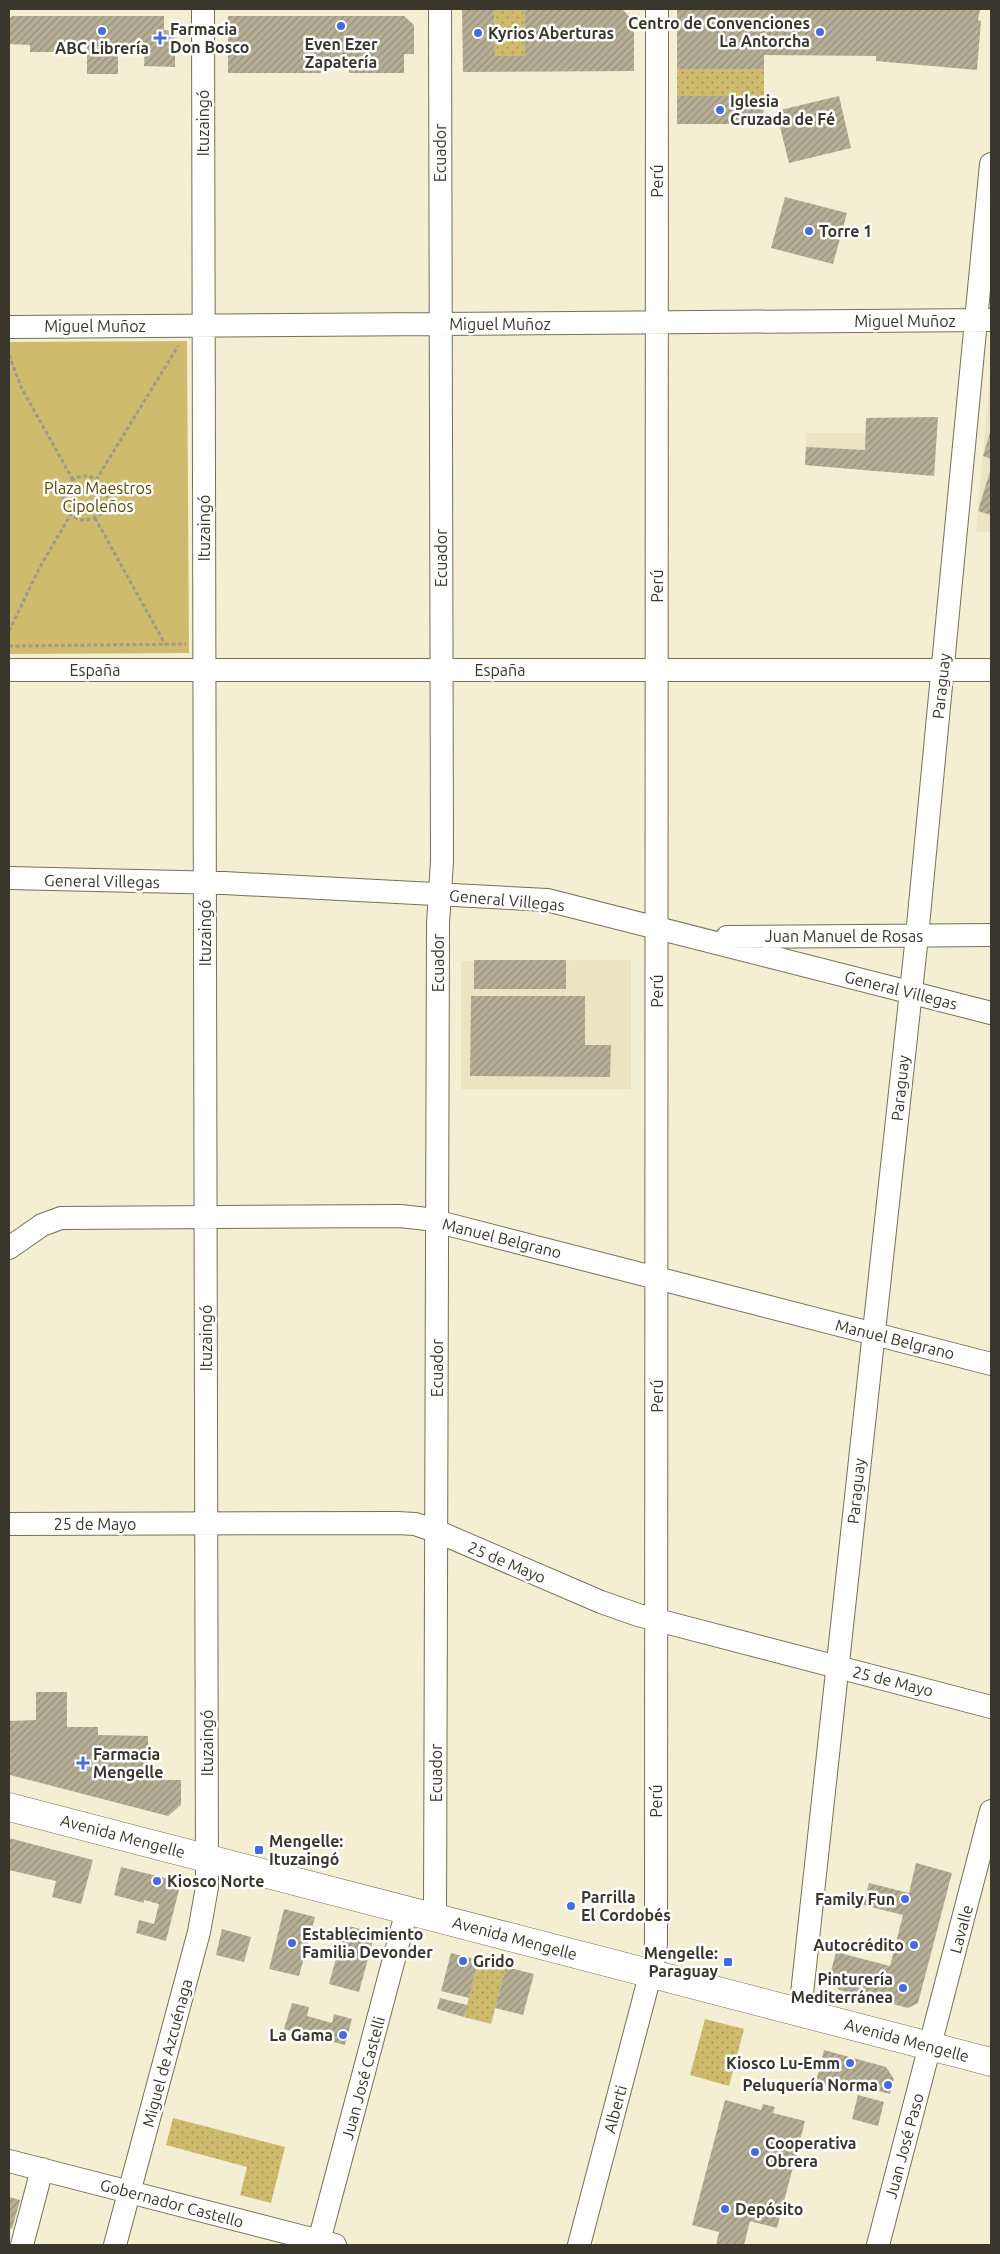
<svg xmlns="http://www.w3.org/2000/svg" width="1000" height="2254" viewBox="0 0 1000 2254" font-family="Ubuntu,sans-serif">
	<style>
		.built { fill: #ebe3c2 }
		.grass { fill: url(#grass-dots) }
		.green { fill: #cebb6e }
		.building { fill: url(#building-hatch) }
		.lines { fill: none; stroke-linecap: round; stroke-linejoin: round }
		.minor-casing { stroke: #757058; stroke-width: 24 }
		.major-casing { stroke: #757058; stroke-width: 29 }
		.path { stroke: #9f9b87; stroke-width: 3; stroke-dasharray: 4 2.5; stroke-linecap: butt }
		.minor { stroke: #fff; stroke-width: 22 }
		.major { stroke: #fff; stroke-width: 28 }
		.poi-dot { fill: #446cde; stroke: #fff; stroke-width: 2 }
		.labels { text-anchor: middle; stroke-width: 5; stroke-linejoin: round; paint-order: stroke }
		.poi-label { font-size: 16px; font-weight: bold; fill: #39372c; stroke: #fff; text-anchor: start }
		.street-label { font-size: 16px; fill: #39372c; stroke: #fff }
		.park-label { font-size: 16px; fill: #594a04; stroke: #fff }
	</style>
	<defs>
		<pattern id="grass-dots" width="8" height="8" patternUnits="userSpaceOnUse" patternTransform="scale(1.25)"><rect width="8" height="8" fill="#cebb6e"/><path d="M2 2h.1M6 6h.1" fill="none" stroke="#a8995b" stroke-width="1.8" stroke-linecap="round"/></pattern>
		<pattern id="building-hatch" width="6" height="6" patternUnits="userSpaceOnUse" patternTransform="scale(1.25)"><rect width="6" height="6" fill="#b6af96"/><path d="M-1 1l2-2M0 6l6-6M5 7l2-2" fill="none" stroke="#958f7b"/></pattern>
	</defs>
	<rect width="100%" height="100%" fill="#f4eed3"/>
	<path class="built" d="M991,364V532H976Z
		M938,417L934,476L805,465L806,433H866V418Z
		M631,960V1089H461V961Z"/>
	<path class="grass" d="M494,10H525V56H495Z
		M677,69H764V96H677Z
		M478,1960L506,1967L491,2024L464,2017Z
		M705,2019L744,2029L729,2086L690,2075Z
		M173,2118L285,2147L271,2203L240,2195L247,2167L166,2145Z"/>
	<path class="green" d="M187,341L189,653L9,654V342Z"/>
	<path class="building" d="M622,9L634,21V71L463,72L462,10H494L495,56H525V10Z
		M677,9L980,10L978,20L981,21L977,70L876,61V56L764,55V69H677Z
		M12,16H164V30H175V67L144,66L145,46H118V74H87V46L58,45V52H30V45L9,44V19Z
		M228,16H404L414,25V54H404V73H349V65H321V73H228Z
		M677,96H764L763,124H677Z
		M839,96L851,148L789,163L776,111Z
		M785,197L847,213L833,264L771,248Z
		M938,417L934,476L805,465L806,447L865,450L866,418Z
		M991,429V459L983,456Z
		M991,468V515L978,511Z
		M474,960H566V989H474Z
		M471,996H585V1045H611L610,1077L470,1076Z
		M36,1692H67V1727H98V1735L148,1736V1780H181V1805L168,1816L10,1775L9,1721L36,1720Z
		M9,1838L93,1860L81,1904L52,1897L56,1881L9,1870Z
		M916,1863L952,1873L918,2003L908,2008L839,1990L830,1975L836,1952L890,1966L903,1915L863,1905L869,1883L909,1893Z
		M121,1867L181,1882L166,1941L136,1933L139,1920L154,1924L159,1904L144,1900V1903L114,1895Z
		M284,1909L315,1917L299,1976L269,1969Z
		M345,1925L375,1933L359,1992L329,1984Z
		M222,1929L251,1937L244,1962L216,1955Z
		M451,1953L478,1960L469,1998L441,1991Z
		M506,1967L534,1974L523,2015L495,2008Z
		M440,1998L467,2005L464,2017L437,2009Z
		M292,2003L309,2007L307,2016L332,2023L334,2014L352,2019L345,2045L284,2029Z
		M824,2050L886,2067L894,2079L890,2094L854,2085L852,2091L816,2082Z
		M858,2095L884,2102L878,2126L852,2119Z
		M725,2100L761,2110L763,2104L775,2107L773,2113L805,2121L777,2228L750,2221L744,2245H716L719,2232L692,2225Z
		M9,2197L20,2200L12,2229L9,2228Z"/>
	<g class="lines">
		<defs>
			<path id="minor" d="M9,327L990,320
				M9,670H991
				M9,878L224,883L547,900L991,1013
				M727,937L991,935
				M9,1248L42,1225L61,1218L400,1216L427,1219L991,1364
				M9,1524L397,1523L415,1524L436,1531L601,1602L638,1615L991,1707
				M435,1917L438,923L442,861L440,9
				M800,2012L917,936L991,164
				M9,2161L335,2245
				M22,2245L42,2169
				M115,2245L199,1932L207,1887L203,9
				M318,2245L407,1910
				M579,2245L653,1964L656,1944L657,9
				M878,2245L991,1811"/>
			<path id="major" d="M9,1807L991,2062"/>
		</defs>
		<use href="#minor" class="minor-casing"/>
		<use href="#major" class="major-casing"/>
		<path class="path" d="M9,355L22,389L73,480
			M63 498a22 22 0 1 1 44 0a22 22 0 1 1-44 0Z
			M96,480L178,346
			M95,518L165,644
			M9,631L40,567L71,514
			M9,646L186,644"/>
		<use href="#minor" class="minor"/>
		<use href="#major" class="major"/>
	</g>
	<g class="poi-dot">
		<circle cx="341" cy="26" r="5"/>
		<circle cx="102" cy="31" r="5"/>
		<circle cx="820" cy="32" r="5"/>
		<circle cx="478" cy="33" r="5"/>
		<path d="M157.5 30.5h5v5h5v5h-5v5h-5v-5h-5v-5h5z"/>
		<circle cx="720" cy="110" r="5"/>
		<circle cx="809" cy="231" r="5"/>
		<path d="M80.5 1755.5h5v5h5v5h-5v5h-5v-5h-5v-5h5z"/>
		<rect x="254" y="1845" width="10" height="10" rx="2.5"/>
		<circle cx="157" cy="1881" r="5"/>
		<circle cx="905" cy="1899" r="5"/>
		<circle cx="571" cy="1906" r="5"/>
		<circle cx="292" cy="1943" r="5"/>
		<circle cx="914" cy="1945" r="5"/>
		<circle cx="463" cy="1961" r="5"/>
		<rect x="723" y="1957" width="10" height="10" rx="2.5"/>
		<circle cx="903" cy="1988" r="5"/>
		<circle cx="343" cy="2035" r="5"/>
		<circle cx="850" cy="2063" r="5"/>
		<circle cx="888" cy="2085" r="5"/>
		<circle cx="755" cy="2152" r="5"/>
		<circle cx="725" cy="2209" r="5"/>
	</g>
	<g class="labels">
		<g class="poi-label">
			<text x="810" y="29" text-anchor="end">Centro de Convenciones<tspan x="810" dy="18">La Antorcha</tspan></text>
			<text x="170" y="35">Farmacia<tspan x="170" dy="18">Don Bosco</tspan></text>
			<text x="488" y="39">Kyrios Aberturas</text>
			<text x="341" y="50" text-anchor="middle">Even Ezer<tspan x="341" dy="18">Zapatería</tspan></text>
			<text x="102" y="54" text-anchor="middle">ABC Librería</text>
			<text x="730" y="107">Iglesia<tspan x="730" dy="18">Cruzada de Fé</tspan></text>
			<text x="819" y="237">Torre 1</text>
			<text x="93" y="1760">Farmacia<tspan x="93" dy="18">Mengelle</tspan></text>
			<text x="269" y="1847">Mengelle:<tspan x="269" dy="18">Ituzaingó</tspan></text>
			<text x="167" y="1887">Kiosco Norte</text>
			<text x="581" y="1903">Parrilla<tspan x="581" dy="18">El Cordobés</tspan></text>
			<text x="895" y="1905" text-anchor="end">Family Fun</text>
			<text x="302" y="1940">Establecimiento<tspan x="302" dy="18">Familia Devonder</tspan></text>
			<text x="904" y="1951" text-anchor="end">Autocrédito</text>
			<text x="718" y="1959" text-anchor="end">Mengelle:<tspan x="718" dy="18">Paraguay</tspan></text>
			<text x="473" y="1967">Grido</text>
			<text x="893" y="1985" text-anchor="end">Pinturería<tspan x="893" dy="18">Mediterránea</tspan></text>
			<text x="333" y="2041" text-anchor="end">La Gama</text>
			<text x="840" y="2069" text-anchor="end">Kiosco Lu-Emm</text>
			<text x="878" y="2091" text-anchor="end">Peluquería Norma</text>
			<text x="765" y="2149">Cooperativa<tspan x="765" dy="18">Obrera</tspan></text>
			<text x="735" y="2215">Depósito</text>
		</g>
		<g class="street-label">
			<text transform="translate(203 123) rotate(-90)" y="6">Ituzaingó</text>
			<text transform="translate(440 153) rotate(-90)" y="6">Ecuador</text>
			<text transform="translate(657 181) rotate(-90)" y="6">Perú</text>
			<text x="905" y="327">Miguel Muñoz</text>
			<text x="500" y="330">Miguel Muñoz</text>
			<text x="95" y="332">Miguel Muñoz</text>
			<text transform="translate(204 528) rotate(-90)" y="6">Ituzaingó</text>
			<text transform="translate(441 558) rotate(-90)" y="6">Ecuador</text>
			<text transform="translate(657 586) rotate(-90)" y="6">Perú</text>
			<text x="95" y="676">España</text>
			<text x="500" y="676">España</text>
			<text transform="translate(941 686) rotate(-84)" y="6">Paraguay</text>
			<text transform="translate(102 881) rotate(1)" y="6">General Villegas</text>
			<text transform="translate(507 900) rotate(5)" y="6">General Villegas</text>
			<text transform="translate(205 933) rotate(-90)" y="6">Ituzaingó</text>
			<text x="844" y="942">Juan Manuel de Rosas</text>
			<text transform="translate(438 963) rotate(-90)" y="6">Ecuador</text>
			<text transform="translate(901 990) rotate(14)" y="6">General Villegas</text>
			<text transform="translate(657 991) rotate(-90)" y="6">Perú</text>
			<text transform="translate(900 1088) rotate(-84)" y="6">Paraguay</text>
			<text transform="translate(502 1238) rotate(14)" y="6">Manuel Belgrano</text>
			<text transform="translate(206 1338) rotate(-90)" y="6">Ituzaingó</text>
			<text transform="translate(895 1339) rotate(14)" y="6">Manuel Belgrano</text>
			<text transform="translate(437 1368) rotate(-90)" y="6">Ecuador</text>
			<text transform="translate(657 1396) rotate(-90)" y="6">Perú</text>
			<text transform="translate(856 1491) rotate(-84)" y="6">Paraguay</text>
			<text x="95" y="1530">25 de Mayo</text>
			<text transform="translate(507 1562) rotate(23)" y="6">25 de Mayo</text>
			<text transform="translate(893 1681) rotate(14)" y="6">25 de Mayo</text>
			<text transform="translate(207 1743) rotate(-90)" y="6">Ituzaingó</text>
			<text transform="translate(436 1773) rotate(-90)" y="6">Ecuador</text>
			<text transform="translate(656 1801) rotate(-90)" y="6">Perú</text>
			<text transform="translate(123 1836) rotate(15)" y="6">Avenida Mengelle</text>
			<text transform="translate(961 1929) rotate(-75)" y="6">Lavalle</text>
			<text transform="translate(515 1938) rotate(15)" y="6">Avenida Mengelle</text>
			<text transform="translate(907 2040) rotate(15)" y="6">Avenida Mengelle</text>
			<text transform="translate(167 2053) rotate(-75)" y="6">Miguel de Azcuénaga</text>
			<text transform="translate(363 2078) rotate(-75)" y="6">Juan José Castelli</text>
			<text transform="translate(615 2109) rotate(-75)" y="6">Alberti</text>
			<text transform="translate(904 2146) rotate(-75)" y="6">Juan José Paso</text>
			<text transform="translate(172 2203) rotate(15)" y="6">Gobernador Castello</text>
		</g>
		<g class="park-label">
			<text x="98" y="494">Plaza Maestros<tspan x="98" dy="18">Cipoleños</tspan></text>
		</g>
	</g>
	<rect width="1000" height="2254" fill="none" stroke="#39372c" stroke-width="20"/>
</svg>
